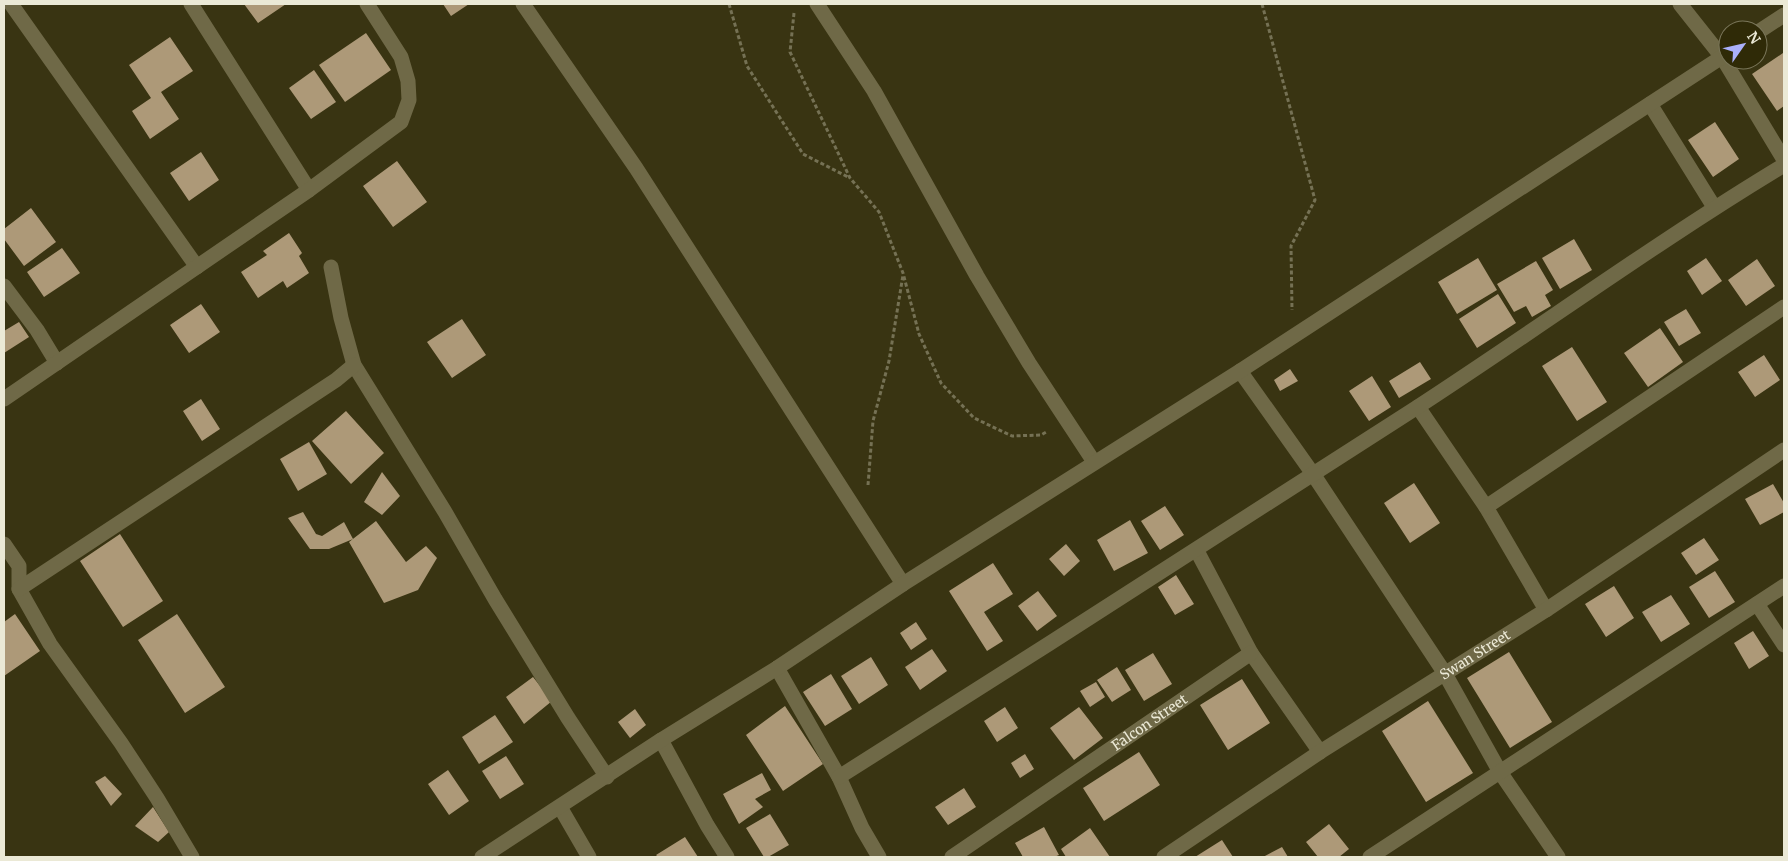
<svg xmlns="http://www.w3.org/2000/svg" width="1788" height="861" viewBox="0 0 1788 861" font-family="Merriweather,serif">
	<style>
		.building { fill: #ad9978 }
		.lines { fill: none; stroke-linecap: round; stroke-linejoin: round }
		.path { stroke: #757154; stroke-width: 3; stroke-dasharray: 4 2.5; stroke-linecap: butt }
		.minor { stroke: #6f6947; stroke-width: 15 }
		.labels { text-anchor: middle; stroke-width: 5; stroke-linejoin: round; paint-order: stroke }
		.street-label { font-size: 14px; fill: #ebe9d6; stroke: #2f2a07 }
	</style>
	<rect width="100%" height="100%" fill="#393412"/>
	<path class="building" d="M244,4H286L258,23Z
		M443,4H469L451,16Z
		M366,33L391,70L345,102L319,65Z
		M170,37L193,71L161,92L179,119L150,139L132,111L151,98L129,65Z
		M1783,53L1784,106L1777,111L1752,74Z
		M314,70L336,102L311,119L289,88Z
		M1715,122L1739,159L1713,177L1688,140Z
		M201,152L219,180L189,201L170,173Z
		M397,161L427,202L393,227L363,186Z
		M31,208L56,242L24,266L4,239V229Z
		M289,233L302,253L299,256L309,273L287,288L283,281L258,298L241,272L267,255L263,251Z
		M1574,239L1592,270L1560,289L1542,258Z
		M62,248L80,273L44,297L27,272Z
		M1478,258L1497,290L1457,314L1438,282Z
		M1706,258L1722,281L1702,295L1687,271Z
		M1757,259L1775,286L1746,306L1728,280Z
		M1536,261L1553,290L1545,295L1551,306L1532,317L1526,306L1514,312L1497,284Z
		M1498,294L1516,323L1477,348L1459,319Z
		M201,304L220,332L189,353L170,325Z
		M1686,309L1701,333L1679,346L1664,322Z
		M462,319L486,355L452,378L427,342Z
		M19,322L29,337L4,353V331Z
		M1660,328L1683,362L1648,387L1624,353Z
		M1572,347L1607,402L1577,421L1542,366Z
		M1764,355L1780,380L1755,397L1738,372Z
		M1420,362L1431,379L1399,398L1389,381Z
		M1290,369L1298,381L1280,391L1274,380Z
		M1372,376L1391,407L1369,421L1349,391Z
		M201,399L220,429L202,441L183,411Z
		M346,411L384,453L351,484L312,441Z
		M309,442L327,474L298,491L280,459Z
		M382,472L400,496L382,515L364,502Z
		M1414,483L1440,523L1410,543L1384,503Z
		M1773,484L1784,503V512L1760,525L1745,499Z
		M1165,506L1184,535L1160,550L1141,521Z
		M303,512L316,534L322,536L344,522L353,539L329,549H310L288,518Z
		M1130,520L1148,553L1114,571L1097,540Z
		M376,521L406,562L426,546L437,558L418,590L384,603L349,542Z
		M120,534L163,601L123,627L80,561Z
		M1704,538L1719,560L1696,575L1681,553Z
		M1066,544L1080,561L1064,576L1049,559Z
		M993,563L1013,594L984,612L1003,641L987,651L949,591Z
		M1715,571L1735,602L1709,618L1689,587Z
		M1176,575L1194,604L1175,615L1158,587Z
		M1614,586L1634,618L1606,637L1585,604Z
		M1038,591L1057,616L1037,631L1018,606Z
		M1671,595L1690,624L1661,642L1642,612Z
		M15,614L40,651L4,676V622Z
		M177,614L225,687L185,713L138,640Z
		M916,622L927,639L911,650L900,633Z
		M1753,631L1769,656L1749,669L1734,643Z
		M932,649L947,671L920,690L905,667Z
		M1509,652L1552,722L1510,748L1467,678Z
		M1153,653L1172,684L1144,701L1125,670Z
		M871,657L888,685L859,704L841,676Z
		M1117,667L1131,690L1112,702L1097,680Z
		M831,674L852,709L825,726L803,692Z
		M533,677L552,701L524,724L506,697Z
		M1242,679L1270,723L1228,750L1200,705Z
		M1096,682L1105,697L1090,707L1080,691Z
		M1428,701L1473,773L1426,802L1382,731Z
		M785,706L823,764L783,791L746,735Z
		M1005,707L1018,728L997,742L984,721Z
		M1079,707L1103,738L1074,760L1050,728Z
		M635,709L646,725L630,738L618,722Z
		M495,715L513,742L479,764L462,737Z
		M1139,752L1160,785L1104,821L1083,788Z
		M1025,754L1034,769L1020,778L1011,763Z
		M506,756L524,784L500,799L482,771Z
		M448,770L469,801L449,815L428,784Z
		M762,773L771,790L755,799L763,807L739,824L723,794Z
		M105,776L122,794L111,806L95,782Z
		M964,788L976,807L948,825L935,807Z
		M153,807L169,832L158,842L135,826Z
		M770,814L789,845L768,857H764L746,828Z
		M1329,824L1349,849L1339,857H1318L1306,842Z
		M1044,827L1059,855L1054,857H1023L1015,843Z
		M1090,828L1110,857H1066L1061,849Z
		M685,837L698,857H658L656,855Z
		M1222,840L1233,857H1195Z
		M1282,847L1288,857H1263Z"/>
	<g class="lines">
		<path class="path" d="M729,4L747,66L803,154L850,178
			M1262,4L1315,200L1291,246L1292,310
			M794,13L790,52L850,178L879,212L903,273L919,334L941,383L974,418L1012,436L1041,435L1048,431
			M868,485L873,421L889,361L903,275"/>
		<g class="minor">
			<path d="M11,4L197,267"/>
			<path d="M191,4L309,190"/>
			<path d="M523,4L636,168L903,584"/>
			<path d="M817,4L874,91L977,276L1029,363L1094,462"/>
			<path d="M1680,4L1722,57L1784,160"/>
			<path d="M1758,32L1784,15"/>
			<path d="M1650,104L1714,207"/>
			<path d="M331,267L341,318L354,365L445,512L495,599L568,718L607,777"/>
			<path d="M4,286L37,330L57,363"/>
			<path d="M1240,371L1313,474L1444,672L1500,772L1558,857"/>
			<path d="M4,399L309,190L401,122L409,100L408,81L401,57L367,4"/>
			<path d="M1418,407L1486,507L1546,610"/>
			<path d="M1486,507L1784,307"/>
			<path d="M4,544L19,566V589L50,644L121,743L157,798L192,857"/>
			<path d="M1197,551L1251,653L1320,752"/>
			<path d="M19,589L336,380L354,365"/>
			<path d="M1757,604L1784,645"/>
			<path d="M777,668L839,777L862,828L879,857"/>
			<path d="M661,740L707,825L727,857"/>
			<path d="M839,777C1032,655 1224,532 1416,408C1539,328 1658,241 1784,165"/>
			<path d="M560,807L589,857"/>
			<path d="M482,857L661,740L777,668L903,584L1240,371L1728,53"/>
			<path id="s1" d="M952,857L1251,653"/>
			<path id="s2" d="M1164,857L1320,752L1546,610L1784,450"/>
			<path d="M1370,857L1784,586"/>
		</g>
	</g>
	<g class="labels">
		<g class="street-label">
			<text dy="5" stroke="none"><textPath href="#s2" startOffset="371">Swan Street</textPath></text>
			<text dy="5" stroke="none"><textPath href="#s1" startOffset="239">Falcon Street</textPath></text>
		</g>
	</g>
	<rect width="1788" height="861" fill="none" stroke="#ebe9d6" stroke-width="10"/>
	<g transform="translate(1743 45) rotate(56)"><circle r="24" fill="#2f2a07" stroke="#7a765a"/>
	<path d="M0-4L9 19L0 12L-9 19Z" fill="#aab0fb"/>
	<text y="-8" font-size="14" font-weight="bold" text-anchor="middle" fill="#ebe9d6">N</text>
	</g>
</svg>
